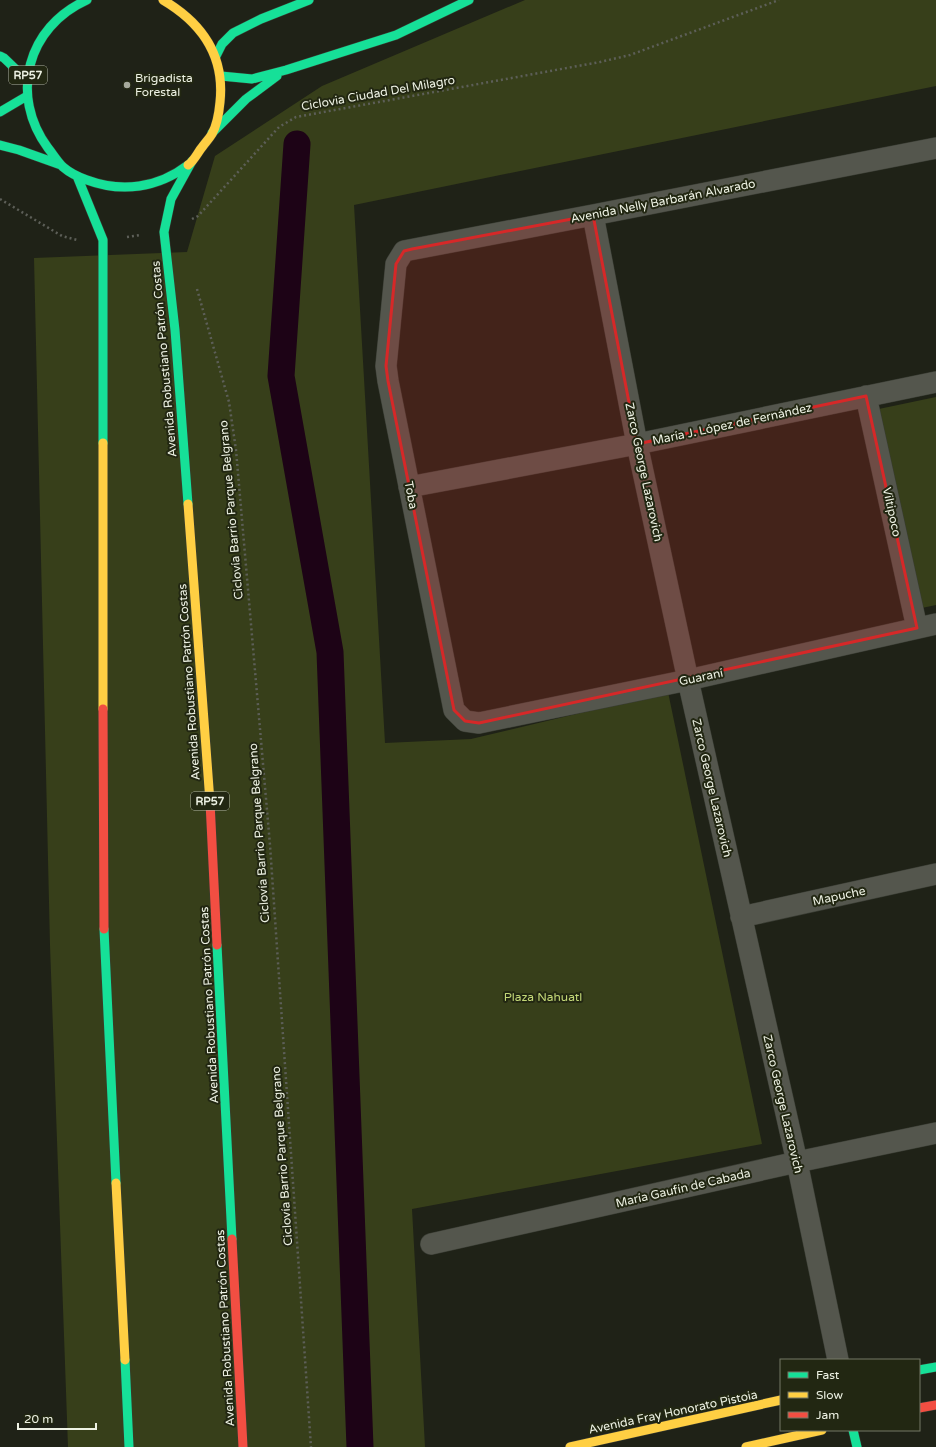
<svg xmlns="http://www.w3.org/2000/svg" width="936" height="1447" viewBox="0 0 936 1447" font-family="'Varela Round',sans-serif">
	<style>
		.green { fill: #373f1a }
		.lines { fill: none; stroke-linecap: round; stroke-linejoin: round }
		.canal { stroke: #1d0316; stroke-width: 27 }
		.street-casing { stroke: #3a3d34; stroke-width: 22 }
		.fast-casing { stroke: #3a3d34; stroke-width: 10 }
		.slow-casing { stroke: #3a3d34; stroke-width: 10 }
		.jam-casing { stroke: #3a3d34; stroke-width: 10 }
		.path { stroke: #5d5f58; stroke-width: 2.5; stroke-dasharray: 2 3; stroke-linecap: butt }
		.street { stroke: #54564d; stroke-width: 21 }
		.fast { stroke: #16e098; stroke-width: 9 }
		.slow { stroke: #ffcf43; stroke-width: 9 }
		.jam { stroke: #f24e42; stroke-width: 9 }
		.marked { fill: #d62828; fill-opacity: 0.2; stroke: #d62828; stroke-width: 3; stroke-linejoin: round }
		.poi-dot { fill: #a6a99c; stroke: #222712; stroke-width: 1.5 }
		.labels { text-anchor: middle; stroke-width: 4; stroke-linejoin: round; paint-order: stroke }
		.shield { fill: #222712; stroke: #b1b5a5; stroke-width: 1 }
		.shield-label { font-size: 11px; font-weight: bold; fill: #eef2e4 }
		.poi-label { font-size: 12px; fill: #eef2e4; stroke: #222712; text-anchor: start }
		.street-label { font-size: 12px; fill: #eef2e4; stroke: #222712 }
		.park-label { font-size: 12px; fill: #c3d777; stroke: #222712 }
	</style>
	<rect width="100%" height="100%" fill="#1f2217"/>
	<path class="green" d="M525,0H936V86L354,205L385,743L471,739L668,692L762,1144L412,1209L425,1447H68L50,945L34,258L187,252L215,156L322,86Z
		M936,397V605L917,609L874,410Z"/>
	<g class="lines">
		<path class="canal" d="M297,144L281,376L330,652L360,1447"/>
		<defs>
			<path id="street" d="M936,148L593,215L404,251L396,264L386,366L388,381L454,710L465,721L479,723L688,680L936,624
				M593,215L637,444L688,680L797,1162L838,1360
				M866,396L917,628
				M409,487L637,444L936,382
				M741,917L936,874
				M431,1244L797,1162L936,1133"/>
			<path id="fast" d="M87,0C27,27 9,95 48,148C53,154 57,161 63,167C70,173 78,177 87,180C122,193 158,188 188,165
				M0,56L4,58L27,80
				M216,56L222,44L233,33L261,19L309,0
				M221,76L252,79L286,70L396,35L469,0
				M0,112L27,96
				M212,133L246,99L277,76
				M0,145L19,150L61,165
				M77,176L103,240V443
				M188,504L175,330L164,232L171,199L192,161
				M104,929L116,1183
				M217,945L232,1239
				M125,1360L129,1447
				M919,1370L936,1367
				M853,1430L857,1447"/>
			<path id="slow" d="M163,0C202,23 225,55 220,102C219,113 217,125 212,134C209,139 206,142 203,146C197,153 195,160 188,165
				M103,443V709
				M188,504L210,802
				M116,1183L125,1360
				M570,1447L781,1400
				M746,1447L822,1430"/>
			<path id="jam" d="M103,709L104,929
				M210,802L217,945
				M232,1239L243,1447
				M919,1408L936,1405"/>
		</defs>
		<use href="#street" class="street-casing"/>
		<use href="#fast" class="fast-casing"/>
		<use href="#slow" class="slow-casing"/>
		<use href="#jam" class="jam-casing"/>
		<path class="path" d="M0,199L62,236L77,240
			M192,219L198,216L279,127L296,117L600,62L630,55L779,0
			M127,237L140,235
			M197,289L229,402L236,450L270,845L311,1447"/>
		<use href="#street" class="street"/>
		<use href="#fast" class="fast"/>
		<use href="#slow" class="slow"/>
		<use href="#jam" class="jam"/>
	</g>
	<path class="marked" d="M593,215L637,444L866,396L917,628L479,723L465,721L454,710L388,381L386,366L396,264L404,251L412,249Z"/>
	<circle class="poi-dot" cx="127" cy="85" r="4"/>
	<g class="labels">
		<g class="shield">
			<rect x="9" y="66" width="38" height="18" rx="3"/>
			<rect x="191" y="792" width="38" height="18" rx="3"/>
		</g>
		<g class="shield-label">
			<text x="28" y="79">RP57</text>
			<text x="210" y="805">RP57</text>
		</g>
		<g class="poi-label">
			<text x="135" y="82">Brigadista<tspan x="135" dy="14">Forestal</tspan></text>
		</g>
		<g class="street-label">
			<text transform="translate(378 93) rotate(-10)" y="4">Ciclovia Ciudad Del Milagro</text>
			<text transform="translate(663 201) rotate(-11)" y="4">Avenida Nelly Barbarán Alvarado</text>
			<text transform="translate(164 359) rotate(-95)" y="4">Avenida Robustiano Patrón Costas</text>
			<text transform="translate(732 424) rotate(-12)" y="4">María J. López de Fernández</text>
			<text transform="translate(644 472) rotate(78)" y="4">Zarco George Lazarovich</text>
			<text transform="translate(411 495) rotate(79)" y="4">Toba</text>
			<text transform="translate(231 510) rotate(-95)" y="4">Ciclovía Barrio Parque Belgrano</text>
			<text transform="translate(892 512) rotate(78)" y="4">Viltipoco</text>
			<text transform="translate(701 677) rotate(-12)" y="4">Guaraní</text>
			<text transform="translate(189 682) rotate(-94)" y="4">Avenida Robustiano Patrón Costas</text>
			<text transform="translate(712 788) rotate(77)" y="4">Zarco George Lazarovich</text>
			<text transform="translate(259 833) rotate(-94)" y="4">Ciclovía Barrio Parque Belgrano</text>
			<text transform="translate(839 896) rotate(-12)" y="4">Mapuche</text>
			<text transform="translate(209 1005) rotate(-93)" y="4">Avenida Robustiano Patrón Costas</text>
			<text transform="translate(783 1104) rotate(77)" y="4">Zarco George Lazarovich</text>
			<text transform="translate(282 1156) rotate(-94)" y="4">Ciclovía Barrio Parque Belgrano</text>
			<text transform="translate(683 1188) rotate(-13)" y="4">María Gaufín de Cabada</text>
			<text transform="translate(225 1328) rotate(-93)" y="4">Avenida Robustiano Patrón Costas</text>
			<text transform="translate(673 1412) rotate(-12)" y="4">Avenida Fray Honorato Pistoia</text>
		</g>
		<g class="park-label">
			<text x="543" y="1001">Plaza Nahuatl</text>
		</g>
	</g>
	<rect x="780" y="1359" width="140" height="72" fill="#222712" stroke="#747866"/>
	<rect x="788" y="1372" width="20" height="6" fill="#16e098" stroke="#747866"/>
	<text x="816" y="1379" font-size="12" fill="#eef2e4">Fast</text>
	<rect x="788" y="1392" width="20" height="6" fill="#ffcf43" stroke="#747866"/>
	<text x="816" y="1399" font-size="12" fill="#eef2e4">Slow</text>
	<rect x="788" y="1412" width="20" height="6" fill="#f24e42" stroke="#747866"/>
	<text x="816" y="1419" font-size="12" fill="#eef2e4">Jam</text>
	<path d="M18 1423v6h78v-6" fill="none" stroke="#eef2e4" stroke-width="2"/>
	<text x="24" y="1423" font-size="12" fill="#eef2e4" stroke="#222712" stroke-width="3" paint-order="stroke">20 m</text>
</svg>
